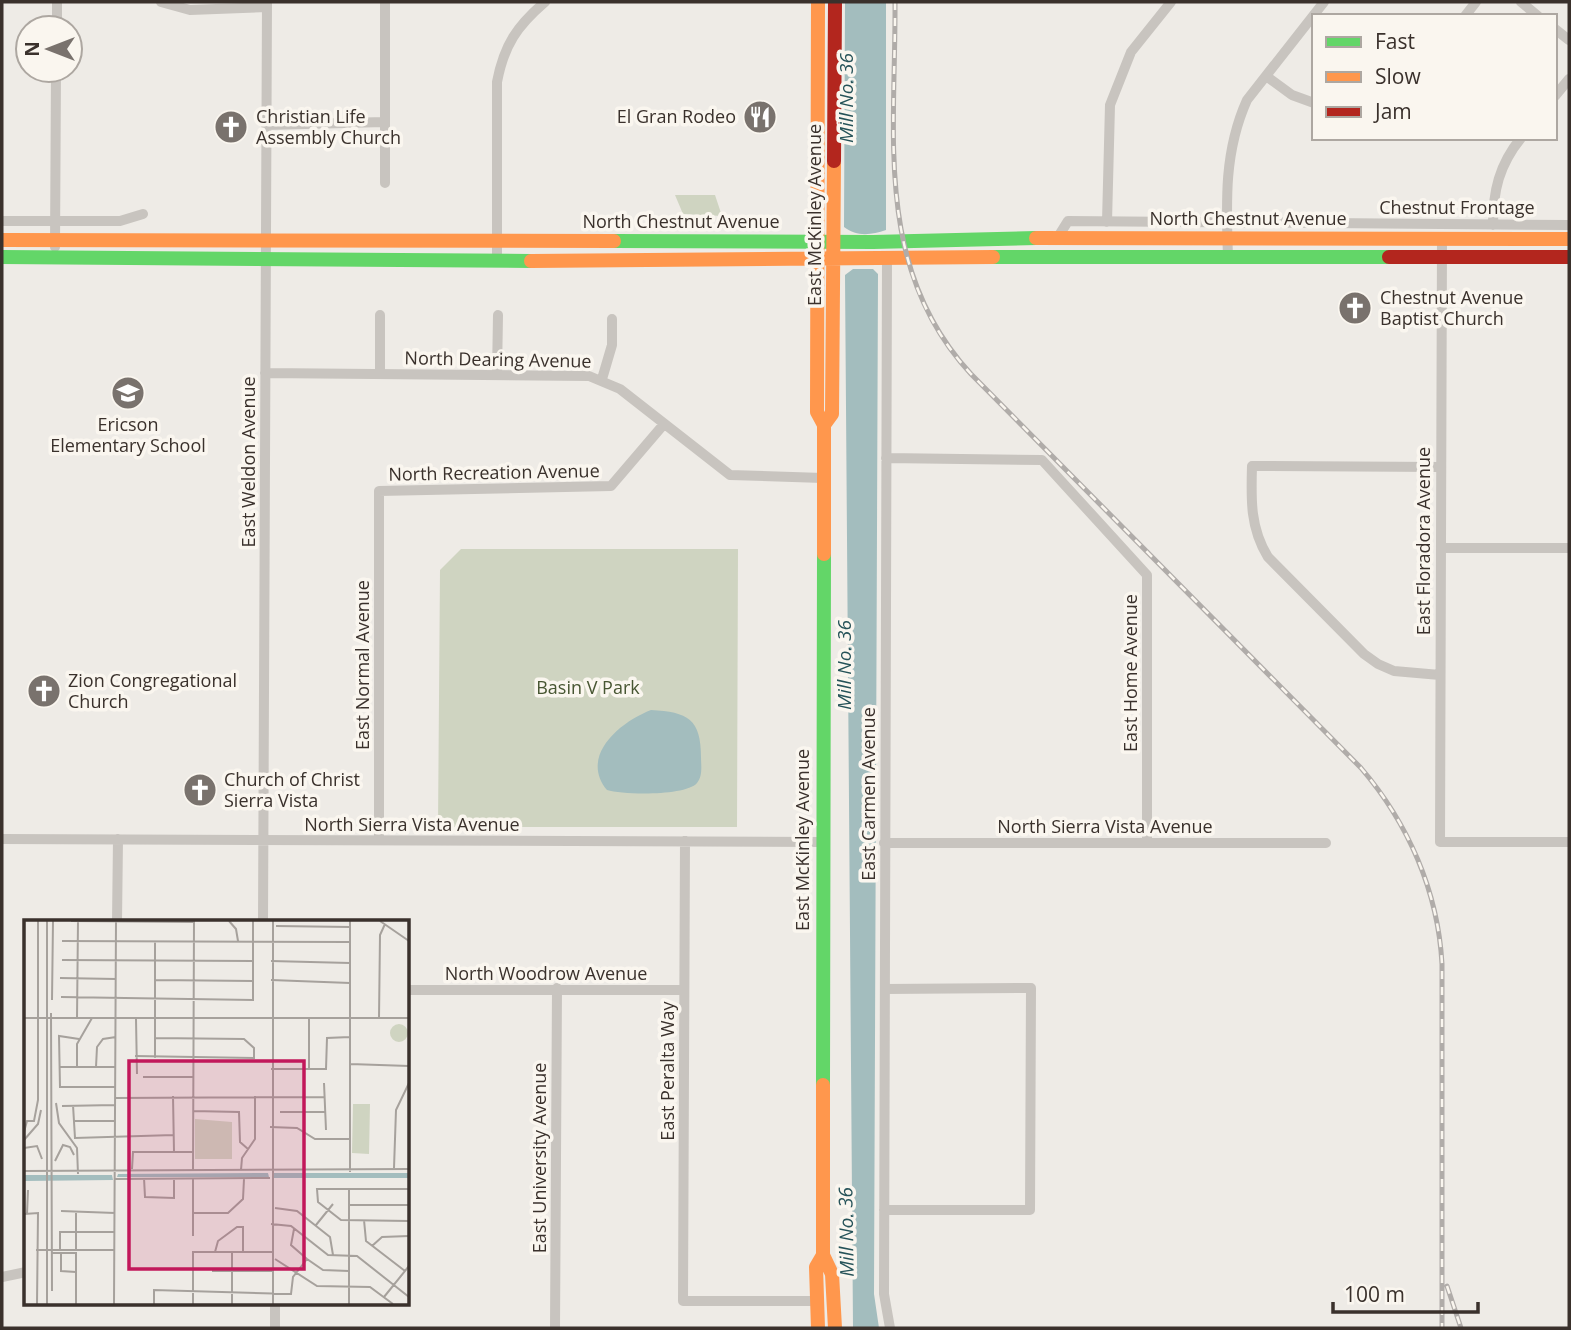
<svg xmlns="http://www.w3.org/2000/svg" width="1571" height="1330" viewBox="0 0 1571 1330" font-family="'Open Sans',sans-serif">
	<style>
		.green { fill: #cfd4c1 }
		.water { fill: #a3bdbe }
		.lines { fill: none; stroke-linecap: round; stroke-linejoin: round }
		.street { stroke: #c8c4bf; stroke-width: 10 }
		.fast { stroke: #63d668; stroke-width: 14 }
		.slow { stroke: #ff974d; stroke-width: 14 }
		.jam { stroke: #b3261e; stroke-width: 14 }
		.rail-casing { stroke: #b0aca9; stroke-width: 5 }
		.rail { stroke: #faf6ef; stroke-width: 2.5; stroke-dasharray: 8; stroke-linecap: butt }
		.labels { text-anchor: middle; stroke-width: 7; stroke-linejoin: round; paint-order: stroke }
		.poi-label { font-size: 18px; fill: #3a312c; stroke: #faf6ef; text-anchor: start }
		.street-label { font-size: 18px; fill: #3a312c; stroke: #faf6ef }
		.park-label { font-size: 18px; fill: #475632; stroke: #faf6ef }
		.water-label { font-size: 19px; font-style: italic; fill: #255258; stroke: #faf6ef }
		.inset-road { fill: none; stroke: #a6a19c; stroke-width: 2 }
		.view { fill: #c2185b; fill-opacity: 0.15; stroke: #c2185b; stroke-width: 3.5 }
		.inset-edge { fill: none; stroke: #3a312c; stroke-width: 3.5 }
	</style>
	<rect width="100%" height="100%" fill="#eeebe6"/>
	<path class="green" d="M675,195H715L722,216L683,214Z
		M461,549H738L737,827H438L440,570Z"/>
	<path class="water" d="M845,2H886V230C871,235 857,237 844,227Z
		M853,269H873L878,274L874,1294L879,1328H853L845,275Z
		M651,710C688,712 701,719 701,757C701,765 703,776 697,783C686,796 624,795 607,790C579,756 620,722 651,710Z"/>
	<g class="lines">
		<path class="street" d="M161,2L190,10L267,7
			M385,2V183
			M1521,2L1538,16
			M1465,16L1476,2
			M57,28V2
			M1555,29L1569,40
			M1266,76L1292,95L1314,103
			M1555,96L1569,79
			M266,125L384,122
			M2,221H120L143,214
			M1107,222L1110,105L1131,52L1171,2
			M1493,225C1493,191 1499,165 1521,138
			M1058,237L1068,221L1569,225
			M1442,239L1440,842H1569
			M55,247L56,70
			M1228,257C1226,202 1224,151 1247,100L1324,2
			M887,259L884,1294L890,1328
			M497,260V82C504,45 517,26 545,2
			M380,315V373
			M265,373L589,376L620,389L730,475L823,478
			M497,374L498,315
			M602,379L612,345V319
			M886,458L1042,460L1147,575V842
			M1441,548H1569
			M1440,675L1394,671L1378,664L1364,654L1268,557C1250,528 1251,499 1252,466L1440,467
			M2,839L823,842
			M379,840V491L611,486L664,424
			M685,841L683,1301H817
			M884,843H1326
			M117,922L118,839
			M263,922L267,2
			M408,990H684
			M884,1210H1030L1031,988L885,989
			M2,1277L26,1272
			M275,1328V1304
			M555,1328L557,988"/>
		<path class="fast" d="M614,241L873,242L1036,238
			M2,257L531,261
			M993,257H1389
			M823,1085L824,554"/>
		<path class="slow" d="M818,2L817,412L824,425V554
			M1036,238L1569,239
			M2,240L614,241
			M531,261L993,257
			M824,425L832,414L834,161
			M823,1085V1255L832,1274L835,1328
			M818,1328L816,1267L823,1255"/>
		<path class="jam" d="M834,161L835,2
			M1389,257H1569"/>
		<defs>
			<path id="rail" d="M895,2C896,134 873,268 971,374L1361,768C1408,823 1438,891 1442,964V1328
				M1447,1286L1461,1328"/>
		</defs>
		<use href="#rail" class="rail-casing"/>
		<use href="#rail" class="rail"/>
	</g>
	<defs>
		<symbol id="restaurant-disc" viewBox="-11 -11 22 22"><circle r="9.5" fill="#79726d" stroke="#faf6ef"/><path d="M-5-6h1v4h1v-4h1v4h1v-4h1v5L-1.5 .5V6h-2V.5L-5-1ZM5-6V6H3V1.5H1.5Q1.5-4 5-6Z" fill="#fff"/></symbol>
		<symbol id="church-disc" viewBox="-11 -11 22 22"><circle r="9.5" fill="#79726d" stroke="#faf6ef"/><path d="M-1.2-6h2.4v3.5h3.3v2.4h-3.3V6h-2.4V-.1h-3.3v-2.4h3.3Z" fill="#fff"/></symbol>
		<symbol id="school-disc" viewBox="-11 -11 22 22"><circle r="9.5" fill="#79726d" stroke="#faf6ef"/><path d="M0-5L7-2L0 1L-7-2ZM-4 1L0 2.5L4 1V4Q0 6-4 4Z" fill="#fff"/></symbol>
	</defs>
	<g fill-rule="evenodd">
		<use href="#restaurant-disc" x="741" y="98" width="38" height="38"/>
		<use href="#church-disc" x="212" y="108" width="38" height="38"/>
		<use href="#church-disc" x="1336" y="289" width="38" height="38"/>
		<use href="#school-disc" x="109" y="374" width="38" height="38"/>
		<use href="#church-disc" x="25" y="672" width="38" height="38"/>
		<use href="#church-disc" x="181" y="771" width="38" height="38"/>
	</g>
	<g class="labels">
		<g class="poi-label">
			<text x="256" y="123">Christian Life<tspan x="256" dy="21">Assembly Church</tspan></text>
			<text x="736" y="123" text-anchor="end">El Gran Rodeo</text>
			<text x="1380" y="304">Chestnut Avenue<tspan x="1380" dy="21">Baptist Church</tspan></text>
			<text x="128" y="431" text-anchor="middle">Ericson<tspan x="128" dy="21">Elementary School</tspan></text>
			<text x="68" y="687">Zion Congregational<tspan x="68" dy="21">Church</tspan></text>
			<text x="224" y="786">Church of Christ<tspan x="224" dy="21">Sierra Vista</tspan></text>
		</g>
		<g class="street-label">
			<text x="1457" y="214">Chestnut Frontage</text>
			<text transform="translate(815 215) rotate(-90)" y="6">East McKinley Avenue</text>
			<text x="1248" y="225">North Chestnut Avenue</text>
			<text x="681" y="228">North Chestnut Avenue</text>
			<text transform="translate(498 360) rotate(1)" y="6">North Dearing Avenue</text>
			<text transform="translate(249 462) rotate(-90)" y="6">East Weldon Avenue</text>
			<text transform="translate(494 473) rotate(-1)" y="6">North Recreation Avenue</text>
			<text transform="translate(1424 541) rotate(-90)" y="6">East Floradora Avenue</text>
			<text transform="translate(363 665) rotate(-90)" y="6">East Normal Avenue</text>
			<text transform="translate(1131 673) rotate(-90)" y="6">East Home Avenue</text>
			<text transform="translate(869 794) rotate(-90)" y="6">East Carmen Avenue</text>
			<text x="412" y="831">North Sierra Vista Avenue</text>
			<text x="1105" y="833">North Sierra Vista Avenue</text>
			<text transform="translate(803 840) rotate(-90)" y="6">East McKinley Avenue</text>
			<text x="546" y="980">North Woodrow Avenue</text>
			<text transform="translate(668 1071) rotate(-90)" y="6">East Peralta Way</text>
			<text transform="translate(540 1158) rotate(-90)" y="6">East University Avenue</text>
		</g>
		<g class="park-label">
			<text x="588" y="694">Basin V Park</text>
		</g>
		<g class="water-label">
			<text transform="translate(846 98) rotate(-90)" y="7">Mill No. 36</text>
			<text transform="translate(844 665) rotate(-90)" y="7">Mill No. 36</text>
			<text transform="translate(846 1232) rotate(-91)" y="7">Mill No. 36</text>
		</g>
	</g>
	<g transform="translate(24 920)">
		<rect width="385" height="385" fill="#eeebe6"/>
		<path d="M366 113a9 9 0 1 1 18 0a9 9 0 1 1-18 0ZM329,184H346L345,234L328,233ZM171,199L208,202V239H171Z" fill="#cfd4c1"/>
		<path d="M250,253H385V258H250ZM94,254L244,253L245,257H93ZM0,255H88L89,260L0,261Z" fill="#a3bdbe"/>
		<path class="inset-road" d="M23,1V384M47,1L170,2M205,1L212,9L214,21M356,1L385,21M252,6L326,7M38,21L326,22M38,40L229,41M247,41L326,43M36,58L92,59M131,60L229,61M247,60L326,63M37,77L229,80V1M28,80L29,1M27,93L28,371M0,98H385M53,98L54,1M355,98L356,15L361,4M112,99L113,154M285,99V149M55,119L35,116L36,167H91M111,136L230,138V128L220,119L131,118M131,138V21M326,144L385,146M35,147H92M53,147V124L68,98M72,147L73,127L79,119L92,117M247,149H302L303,118L326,117M119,157H169M300,163L302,210M149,176L150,232M91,178L301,177M32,183L35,203L53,228L54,254M49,185L51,218L150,215M38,186L91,185M169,191L215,192L216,222L224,229M256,192H301M49,201H91M246,207L273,208L291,219H326M0,212L3,201H10L14,180V1M0,220L14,204L17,190M0,228L13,226L18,239M31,241L39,225L46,227L50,235M370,248L372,190L385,163M108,249L109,232H169M169,250L170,1M217,250L218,238L231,219V176M0,251L385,249M326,252V1M120,258L121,277L150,278V258M169,258V316M91,259L246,258M385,269H293L294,282L317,300L385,301M325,285H385M251,288L273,291L306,317L309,335M37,291L91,293M52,293V330M169,293H204L219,279L220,259M0,294L14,293L13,384M3,294L4,270M340,300L342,321L381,351M247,304L267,306L304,335L333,336L385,377M292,305L309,284M270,309L267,325L283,339L299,350L325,351M348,326L358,317L385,316M36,329V312H91M12,330H91M191,332L194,321L213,307H219V332M28,333H52V384M37,333V351L52,352M251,339L293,366L346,367L369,384M188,351H249M360,377L385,346M90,384L92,1M130,384V370L267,374L269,357L283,339M169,384V332H249M208,384V332M249,384V1M325,384V269"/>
		<path class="view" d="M105,141H280V349H105Z"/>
		<rect width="385" height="385" class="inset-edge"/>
	</g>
	<rect width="1571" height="1330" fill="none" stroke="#3a312c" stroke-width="7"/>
	<rect x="1312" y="14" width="245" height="126" fill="#faf6ef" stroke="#ada7a1" stroke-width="2"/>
	<rect x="1326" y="37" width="35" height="10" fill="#63d668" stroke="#ada7a1" stroke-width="2"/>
	<text x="1375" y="49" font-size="21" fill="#3a312c">Fast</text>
	<rect x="1326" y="72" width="35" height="10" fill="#ff974d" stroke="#ada7a1" stroke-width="2"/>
	<text x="1375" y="84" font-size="21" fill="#3a312c">Slow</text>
	<rect x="1326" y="107" width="35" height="10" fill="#b3261e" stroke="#ada7a1" stroke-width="2"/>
	<text x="1375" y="119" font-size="21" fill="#3a312c">Jam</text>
	<g transform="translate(49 49) rotate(270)"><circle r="33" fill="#faf6ef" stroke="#ada7a1" stroke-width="2"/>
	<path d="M0-5L12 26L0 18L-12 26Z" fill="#79726d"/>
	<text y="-10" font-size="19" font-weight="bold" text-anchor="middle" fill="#3a312c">N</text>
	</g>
	<path d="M1333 1302v10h145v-10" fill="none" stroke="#3a312c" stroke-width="3.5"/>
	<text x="1344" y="1302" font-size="21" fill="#3a312c" stroke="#faf6ef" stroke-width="5" paint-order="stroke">100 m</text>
</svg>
